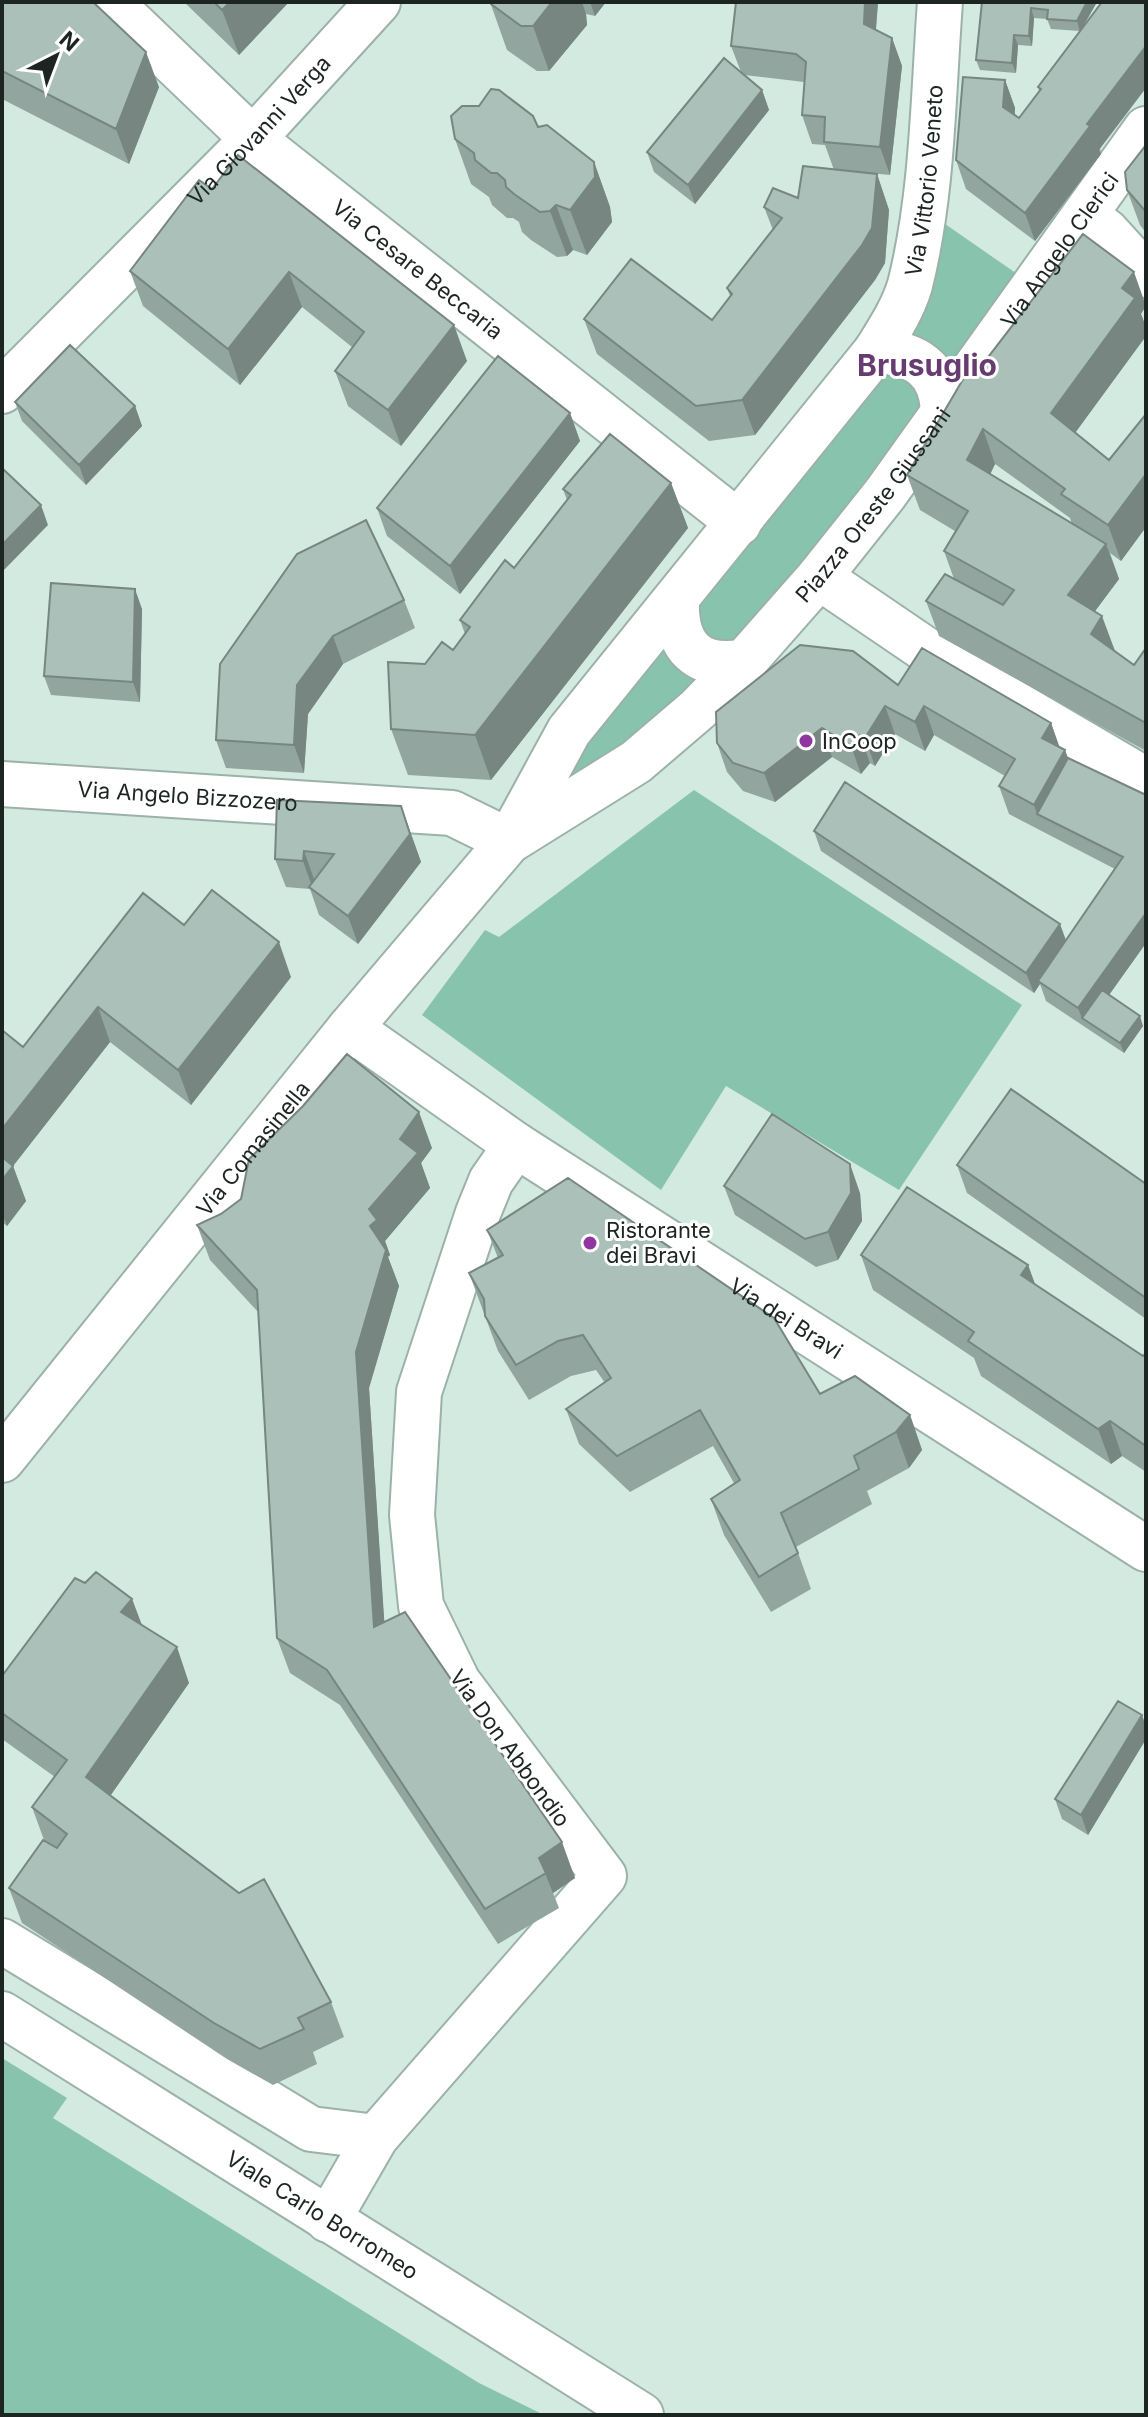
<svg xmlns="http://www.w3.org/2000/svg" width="1148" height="2417" viewBox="0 0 1148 2417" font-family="Inter,sans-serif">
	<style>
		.green { fill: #88c3ae }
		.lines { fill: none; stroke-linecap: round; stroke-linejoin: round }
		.minor-casing { stroke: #9bb1a9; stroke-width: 48 }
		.minor { stroke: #fff; stroke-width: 44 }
		.wall { fill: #92a59e; fill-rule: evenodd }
		.shaded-wall { fill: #778681 }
		.building { fill: #aac0b8; stroke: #778681; stroke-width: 2 }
		.poi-dot { fill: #8f36a1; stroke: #fff; stroke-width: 3 }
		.labels { text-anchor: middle; stroke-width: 6; stroke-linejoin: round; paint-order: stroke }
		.street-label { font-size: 22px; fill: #1d2522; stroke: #fff }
		.poi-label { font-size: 22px; fill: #1d2522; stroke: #fff; text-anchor: start }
		.district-label { font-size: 30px; font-weight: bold; fill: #683b71; stroke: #fff }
	</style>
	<rect width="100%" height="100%" fill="#d3eae1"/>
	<path class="green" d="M922,208L1033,285L745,661L509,841L876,351Z
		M694,790L1022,1005L899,1190L726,1086L661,1190L422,1015L485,930L499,937Z
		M2,2058L67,2098L53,2118L479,2383L544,2415H2Z"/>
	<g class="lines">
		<defs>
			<g id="minor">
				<path id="s1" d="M110,2L253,139L739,523"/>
				<path d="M1085,215L1107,232L1146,275"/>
				<path d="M876,351C916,353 940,369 943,409"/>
				<path id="s2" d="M2,391L253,139L378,2"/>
				<path d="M819,577L941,660L1146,780"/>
				<path d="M677,599C675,647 697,670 745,661"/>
				<path id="s3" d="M2,784L452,813L509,841"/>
				<path id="s4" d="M511,840L636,762L698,709L745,661L819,577L885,494L1146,129"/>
				<path id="s5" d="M350,1028L516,1145L1146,1549"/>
				<path id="s6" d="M2,1460L350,1028L509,841L569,731L876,351C889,330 903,309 910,285C933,194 933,95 940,2"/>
				<path d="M2,1941L311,2129L376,2137"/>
				<path id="s7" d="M2,2014L641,2415"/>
				<path d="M328,2220L376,2137L604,1876L458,1682L421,1606L412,1515L419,1392L478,1213L491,1181L516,1145"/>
			</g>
		</defs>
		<use href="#minor" class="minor-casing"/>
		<use href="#minor" class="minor"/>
	</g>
	<path class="wall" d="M2,2L159,87L129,164L2,99Z
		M184,2H289L239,55Z
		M490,2H606L595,16L586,14L587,25L549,71H537L507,50Z
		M736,2H878L876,30L892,38L902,66L890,175L839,170L877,174L889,210L885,263L875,280L755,435L709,441L597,354L584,319L712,320L730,296L727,288L773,230L764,207L798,198L834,170L825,145L812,144L802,115L804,82L744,75L762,90L769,110L695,204L654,172L647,152L741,72L731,46Z
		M982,2H1097L1082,28L1101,154L1035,241L966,189L956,160L1005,80L1015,108V115L1019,118L1039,91L1038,87L1080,31L1051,29L1047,19L1034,18L1032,46L1018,45L1016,73L980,70L976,60Z
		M538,127L594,162L610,207L612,222L587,255L573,250L567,256L557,257L531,240L522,232L519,222L513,218H507L492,205L489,197L471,184L455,139Z
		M1146,145V233L1140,225L1127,190Z
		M212,189L467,361L401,446L348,406L335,371L352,347L302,307L240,385L143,306L130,271Z
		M1141,314L1146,327V336L1075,433L1109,460L1146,414V527L1121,561L1110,553L1119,579L1095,611L1115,651L1134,665L1146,648V751L939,636L926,601L954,579L944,551L955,531L920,510L907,475L975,374ZM995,464L1070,518L1072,524L990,474Z
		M15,402L135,406L142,426L86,485L22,421Z
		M570,413L580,441L460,594L387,536L377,508Z
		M671,483L688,528L491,780L408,775L391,729L425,664L453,650L465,634L460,620L514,568L567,500L563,489Z
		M404,600L415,628L343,664L308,714L304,773L226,768L216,740L220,664Z
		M142,609L140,702L51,695L44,676Z
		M898,685L1051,723L1059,747L1068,758L1146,795V943L1109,995L1143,1026L1124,1053L1046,1001L1040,984L1034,993L821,851L814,831L1066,941L1115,869L1009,814L999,786L1005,776L934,735L925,751L895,734L875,766L870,763L861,774L832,757L775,802L743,791L727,772L717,743Z
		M401,806L421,862L358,944L319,915L310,889L286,887L275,859Z
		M184,925L291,977L191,1105L110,1042L13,1166L26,1201L7,1226L2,1222V1030L23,1047Z
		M432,1148L421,1163L430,1188L385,1241L390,1255L388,1257L399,1286L369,1388L384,1622L575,1878L553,1893L559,1908L498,1944L340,1705L290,1673L277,1638L259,1313L210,1260L197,1225L221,1214Z
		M957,1165L1146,1184V1319L967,1193Z
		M724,1186L860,1193L862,1221L838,1260L816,1267L735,1215Z
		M487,1230L820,1394L910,1415L922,1450L909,1468L867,1491L872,1504L796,1547L811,1589L771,1612L724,1535L711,1499L734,1483L713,1446L630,1492L579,1444L566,1409L605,1383L596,1370L571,1376L529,1400L498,1351L469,1273L498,1258Z
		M861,1255L1028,1265L1035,1285L1143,1356L1146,1353V1472L1122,1456L1111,1464L981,1376L974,1358L873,1290Z
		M85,1583L132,1599L142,1625L189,1683L110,1796L331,2002L344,2037L313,2052L317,2064L273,2085L227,2059L22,1923L9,1888L44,1840L32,1807L55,1777L2,1739V1676Z
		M1142,1715L1146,1727V1739L1088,1835L1062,1819L1055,1799Z"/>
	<path class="shaded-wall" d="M230,2H289L239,55L222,10Z
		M552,2H582L586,14L587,25L549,71L533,26Z
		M590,2H606L595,16Z
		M865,2H878L874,52L864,24Z
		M1087,2H1097L1080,32L1077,21Z
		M1031,8L1034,18L1032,46L1029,36Z
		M1014,35L1018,45L1016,73L1012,63Z
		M892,38L902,66L890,175L880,147Z
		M1146,46V88L1099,150L1101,154L1035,241L1025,213L1087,124Z
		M146,52L159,87L129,164L116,129Z
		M1005,80L1015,108L1013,135L1003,107Z
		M762,90L769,110L695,204L688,185Z
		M594,162L610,207L612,222L587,255L570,210Z
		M877,174L889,210L885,263L875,280L755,435L742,400Z
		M556,205L573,250L567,256L550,211Z
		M289,272L302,307L240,385L228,349Z
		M1134,272L1146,306L1141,314L1146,327V336L1064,448L1051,413L1122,288Z
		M454,325L467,361L401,446L388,410Z
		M135,406L142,426L86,485L79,465Z
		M570,413L580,441L460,594L450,566Z
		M983,429L995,464L980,496L967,460Z
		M1146,474V527L1121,561L1108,525Z
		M671,483L688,528L491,780L475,735Z
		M41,505L48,525L2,572V545Z
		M1106,544L1119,579L1081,630L1068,595Z
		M135,589L142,609L140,702L133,682Z
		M1102,616L1115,651L1091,634Z
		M333,636L343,664L308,714L304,773L294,745L297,685Z
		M885,706L895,734L875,766L865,738Z
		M924,706L934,735L925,751L915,722Z
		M1051,723L1061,751L1042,738Z
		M822,728L832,757L775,802L764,773Z
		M860,735L870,763L861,774L851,746Z
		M1065,750L1076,778L1037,814L1034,805Z
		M401,806L421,862L358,944L348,916Z
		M304,851L314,879L313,889L303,861Z
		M1146,913V943L1089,1023L1082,1018L1078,1008Z
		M1060,924L1067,943L1038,981L1040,984L1034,993L1026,973Z
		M279,942L291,977L191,1105L178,1070Z
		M98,1007L110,1042L13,1166L26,1201L7,1226L2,1213V1129Z
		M1140,1016L1143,1026L1124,1053L1120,1043Z
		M419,1112L432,1148L421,1163L430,1188L385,1241L390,1255L388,1257L399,1286L369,1388L387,1662L374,1627L356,1352L370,1226L369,1209L400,1139Z
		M850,1164L860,1193L862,1221L838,1260L828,1232Z
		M1028,1265L1041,1300L1021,1275Z
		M910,1415L922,1450L909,1468L896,1432Z
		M1110,1421L1122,1456L1111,1464L1098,1429Z
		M132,1599L145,1634L121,1612Z
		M177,1647L189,1683L99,1812L86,1777Z
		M1142,1715L1146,1727V1739L1088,1835L1081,1815Z
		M562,1842L575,1878L553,1893L539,1858Z"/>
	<path class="building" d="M2,2H93L146,52L116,129L2,71Z
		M214,2H230L222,10Z
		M490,2H552L533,26H521L491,4Z
		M736,2H865L864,24L892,38L880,147L824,142L825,117L802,115L806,62L796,54L731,46Z
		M982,2H1087L1077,21L1047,19L1048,10L1031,8L1029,36L1014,35L1012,63L976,60Z
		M1102,2H1146V46L1087,124L1090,126L1025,213L956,160L963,77L1005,80L1003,107L1019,118L1041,89L1038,87Z
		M724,58L762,90L688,185L647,152Z
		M491,89L499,90L533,116L538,127L547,125L594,162L595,177L570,210L556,205L550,211L540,212L514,194L506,187L505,180L497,173H491L475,160L474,153L455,139L451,116L462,106H479Z
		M1146,145V212L1127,190L1125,172Z
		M238,155L454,325L388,410L335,371L364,332L289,272L228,349L130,271L199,180L212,189Z
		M803,166L877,174L872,228L862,245L742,400L696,406L584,319L631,259L712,320L732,294L727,288L782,218L764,207L773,188L798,198Z
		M1083,234L1134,272L1122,288L1135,298L1051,413L1109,460L1146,414V474L1108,525L1061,494L1065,489L983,429L967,460L1106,544L1068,595L1102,616L1091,634L1134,665L1146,648V723L926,601L945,574L1003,605L1014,590L944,551L968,511L907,475L969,369L975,374Z
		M70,345L135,406L79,465L15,402Z
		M498,356L570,413L450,566L377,508Z
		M610,434L671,483L475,735L391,729L388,662L425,664L442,642L453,650L470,627L460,620L505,560L514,568L571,495L563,489Z
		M2,468L41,505L2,545Z
		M366,520L404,600L333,636L297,685L294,745L216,740L220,664L297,554Z
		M51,583L135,589L133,682L44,676Z
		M800,645L853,651L898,685L922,648L1051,723L1042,738L1065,750L1034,805L999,786L1015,759L924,706L915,722L885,706L865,738L860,735L851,746L822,728L764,773L733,763L717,743L716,712Z
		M1068,758L1146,795V913L1078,1008L1038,981L1123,857L1037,814Z
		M845,782L1060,924L1026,973L814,831Z
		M277,800L401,806L410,834L348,916L309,887L334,854L304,851L303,861L275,859Z
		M212,890L279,942L178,1070L98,1007L2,1129V1030L23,1047L143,893L184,925Z
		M1102,990L1140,1016L1120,1043L1082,1018Z
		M347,1054L419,1112L400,1139L418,1153L369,1209L377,1220L370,1226L386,1250L356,1352L374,1627L405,1612L562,1842L539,1858L546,1873L485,1909L327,1670L277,1638L257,1290L197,1225L221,1214L241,1199L249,1159L303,1106Z
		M1011,1089L1146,1184V1298L957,1165Z
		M772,1114L850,1164L851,1193L828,1232L805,1239L724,1186Z
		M2,1157L13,1166L2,1180Z
		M568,1178L774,1318L820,1394L855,1376L910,1415L896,1432L854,1456L859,1469L781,1513L798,1553L759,1577L711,1499L740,1480L700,1410L617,1456L566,1409L611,1378L583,1335L558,1341L516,1365L485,1316L484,1299L469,1273L503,1255L487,1230Z
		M907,1187L1028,1265L1021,1275L1143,1356L1146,1353V1446L1110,1421L1098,1429L968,1341L974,1332L861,1255Z
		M96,1572L132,1599L121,1612L177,1647L86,1777L239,1893L264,1879L331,2002L298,2018L304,2029L260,2049L214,2023L9,1888L43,1840L57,1848L67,1834L32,1807L67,1760L2,1713V1676L75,1578L85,1583Z
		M1118,1701L1142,1715L1081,1815L1055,1799Z"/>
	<g class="poi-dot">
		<circle cx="806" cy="741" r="8"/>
		<circle cx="590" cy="1243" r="8"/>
	</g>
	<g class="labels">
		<g class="street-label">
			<text dy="8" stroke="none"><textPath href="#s2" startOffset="366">Via Giovanni Verga</textPath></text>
			<text dy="8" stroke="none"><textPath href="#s6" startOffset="1594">Via Vittorio Veneto</textPath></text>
			<text dy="8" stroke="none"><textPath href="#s4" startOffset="814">Via Angelo Clerici</textPath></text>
			<text dy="8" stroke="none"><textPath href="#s1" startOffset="408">Via Cesare Beccaria</textPath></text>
			<text dy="8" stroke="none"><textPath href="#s4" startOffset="498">Piazza Oreste Giussani</textPath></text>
			<text dy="8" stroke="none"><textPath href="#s3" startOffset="186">Via Angelo Bizzozero</textPath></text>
			<text dy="8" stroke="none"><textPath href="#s6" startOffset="400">Via Comasinella</textPath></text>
			<text dy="8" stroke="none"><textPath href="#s5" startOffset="524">Via dei Bravi</textPath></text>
			<text transform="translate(510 1748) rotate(54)" y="8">Via Don Abbondio</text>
			<text dy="8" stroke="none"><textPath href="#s7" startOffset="378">Viale Carlo Borromeo</textPath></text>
		</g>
		<g class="poi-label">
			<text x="822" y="749">InCoop</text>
			<text x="606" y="1238">Ristorante<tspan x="606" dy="25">dei Bravi</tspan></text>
		</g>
		<g class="district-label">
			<text x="927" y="376">Brusuglio</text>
		</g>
	</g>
	<rect width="1148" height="2417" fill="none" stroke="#1d2522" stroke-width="8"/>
	<g transform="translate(56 56) rotate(42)" stroke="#ffffff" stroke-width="6" paint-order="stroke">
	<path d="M0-6L14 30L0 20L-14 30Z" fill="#1d2522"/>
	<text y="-12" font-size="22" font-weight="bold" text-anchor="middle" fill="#1d2522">N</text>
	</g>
</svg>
